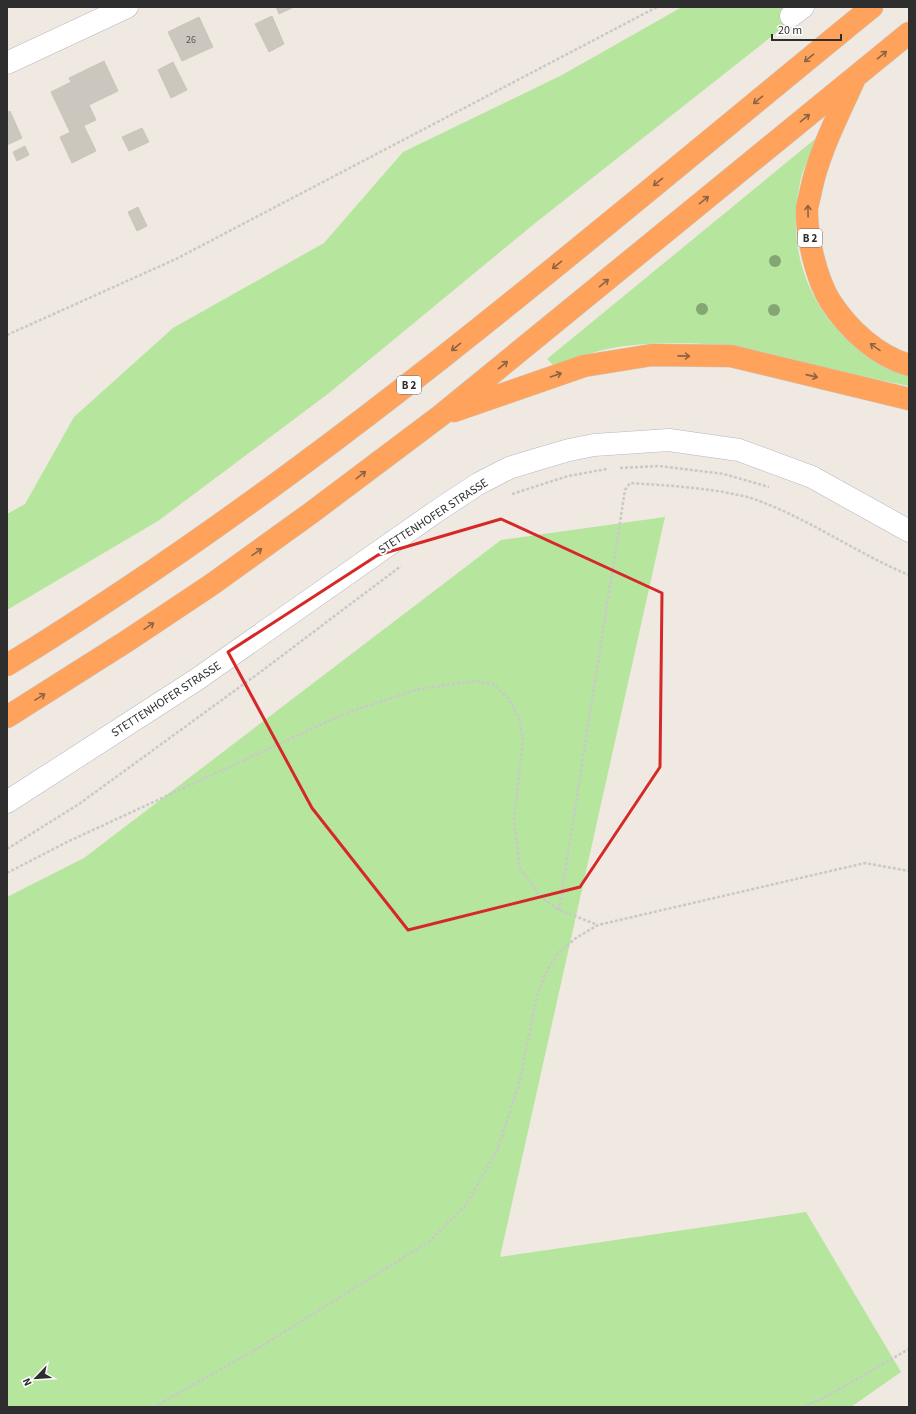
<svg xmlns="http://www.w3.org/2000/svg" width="916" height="1414" viewBox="0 0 916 1414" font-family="'Source Sans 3',sans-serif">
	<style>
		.green { fill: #b6e59e }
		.building { fill: #cbc7bf; stroke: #cbc5ba }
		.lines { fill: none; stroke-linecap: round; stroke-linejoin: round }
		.minor-casing { stroke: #b4b7c1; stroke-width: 23 }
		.highway-casing { stroke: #c9c9c9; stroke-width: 23 }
		.path { stroke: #c9c9c9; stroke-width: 2.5; stroke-dasharray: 3 2; stroke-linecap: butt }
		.minor { stroke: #fff; stroke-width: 22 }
		.highway { stroke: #ffa35c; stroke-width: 22 }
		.tree { fill: #84a574 }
		.oneway { stroke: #8c6343 }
		.marked { fill: none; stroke: #d62828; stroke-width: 3; stroke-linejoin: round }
		.labels { text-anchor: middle; stroke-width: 4; stroke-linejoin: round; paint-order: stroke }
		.number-label { font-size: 10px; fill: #555452 }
		.shield { fill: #fff; stroke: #6d6d6d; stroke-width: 1 }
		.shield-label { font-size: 11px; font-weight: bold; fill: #2e2e2e }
		.street-label { font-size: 12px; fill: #2e2e2e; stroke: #fff }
	</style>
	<rect width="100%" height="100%" fill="#efe9e1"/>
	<path class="green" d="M682,7H809L534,224L329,393L158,521L7,610V514L25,504L74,417L173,328L324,243L403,152L562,75Z
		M820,135C813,151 803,166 800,183C781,269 827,348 909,376V386C878,380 847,373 817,366C787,358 758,350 727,346C693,342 658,342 624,346C600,349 576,358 554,366L547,359Z
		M665,517L500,1257L806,1212L901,1372L851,1407H7V897L84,858L501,540Z"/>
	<path class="building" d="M276,7H294L279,14Z
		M272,16L284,44L269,52L255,24Z
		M199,17L213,47L182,61L168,32Z
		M104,61L118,91L89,105L96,120L70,132L51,92L71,82L69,78Z
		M173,62L187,90L171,98L158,70Z
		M10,111L22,138L7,145V113Z
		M84,126L96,151L72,163L60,137Z
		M142,128L149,142L129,151L122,137Z
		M25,146L29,155L17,161L13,152Z
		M138,207L147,226L137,231L128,212Z"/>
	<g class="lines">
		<defs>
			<path id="minor" d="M791,16L803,7
				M7,63L127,7
				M7,802L196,680L434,513L478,484L509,468L535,460L569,450L594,445L669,440L739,450L812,477L909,531"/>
			<path id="highway" d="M854,80C838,116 819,152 811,190C810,196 808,202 807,208C806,235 816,278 830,301C848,329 877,356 909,365
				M454,411L584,366L652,355L731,356L909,399
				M7,665C57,635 105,603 154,570C406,399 636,199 872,7
				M7,717L127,641L211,585L311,513L440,416L909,33"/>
		</defs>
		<use href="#minor" class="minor-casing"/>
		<use href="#highway" class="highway-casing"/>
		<path class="path" d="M7,335L176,259L657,7
			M620,468L659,466L724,474L769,487
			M512,494L568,476L607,469
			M7,849L79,804L259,673L401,566
			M7,873L67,842L346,713L419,689L474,681L493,684L509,699L519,718L523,739L514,819L520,868L541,897L559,910L598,925
			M559,910L625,490L630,483C662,485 693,487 724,492C736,495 748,496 759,501C811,520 858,554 909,575
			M154,1407L260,1347L430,1241L465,1206L497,1151L519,1084L536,1000L544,977L557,954L576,938L598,925L865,863L909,871
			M802,1407L824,1398L909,1349"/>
		<use href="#minor" class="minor"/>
		<use href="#highway" class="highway"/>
	</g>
	<g class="tree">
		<circle cx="775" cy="261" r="6"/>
		<circle cx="702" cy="309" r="6"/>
		<circle cx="774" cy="310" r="6"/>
	</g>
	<defs><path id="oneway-shaft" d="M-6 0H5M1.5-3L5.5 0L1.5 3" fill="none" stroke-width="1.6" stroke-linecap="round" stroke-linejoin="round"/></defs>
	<g class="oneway">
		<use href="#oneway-shaft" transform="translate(882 55) rotate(-39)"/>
		<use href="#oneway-shaft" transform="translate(809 58) rotate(141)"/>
		<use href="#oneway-shaft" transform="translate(758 100) rotate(141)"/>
		<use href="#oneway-shaft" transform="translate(805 118) rotate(-39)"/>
		<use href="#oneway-shaft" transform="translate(658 182) rotate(141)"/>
		<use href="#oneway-shaft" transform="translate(704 200) rotate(-39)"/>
		<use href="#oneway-shaft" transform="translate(808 211) rotate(-91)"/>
		<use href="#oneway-shaft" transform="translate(557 265) rotate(141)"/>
		<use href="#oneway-shaft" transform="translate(604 283) rotate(-39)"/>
		<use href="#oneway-shaft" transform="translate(456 347) rotate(141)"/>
		<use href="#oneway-shaft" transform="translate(875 347) rotate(-145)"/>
		<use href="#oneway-shaft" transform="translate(684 356) rotate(1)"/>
		<use href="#oneway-shaft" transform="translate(503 365) rotate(-39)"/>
		<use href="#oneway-shaft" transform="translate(556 375) rotate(-19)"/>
		<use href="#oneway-shaft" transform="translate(812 376) rotate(13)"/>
		<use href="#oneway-shaft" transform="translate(361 475) rotate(-38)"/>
		<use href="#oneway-shaft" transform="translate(257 552) rotate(-35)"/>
		<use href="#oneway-shaft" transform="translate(149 626) rotate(-34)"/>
		<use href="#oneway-shaft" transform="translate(40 697) rotate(-32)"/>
	</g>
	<path class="marked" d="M501,519L662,593L660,767L580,887L408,930L312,808L228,652L378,555Z"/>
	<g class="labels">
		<g class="number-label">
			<text x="191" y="43">26</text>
		</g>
		<g class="shield">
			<rect x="798" y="229" width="24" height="18" rx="3"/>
			<rect x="397" y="376" width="24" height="18" rx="3"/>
		</g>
		<g class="shield-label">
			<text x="810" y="242">B 2</text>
			<text x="409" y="389">B 2</text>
		</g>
		<g class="street-label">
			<text transform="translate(433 516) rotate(-33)" y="4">STETTENHOFER STRASSE</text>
			<text transform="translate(166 699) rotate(-33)" y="4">STETTENHOFER STRASSE</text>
		</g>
	</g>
	<rect width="916" height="1414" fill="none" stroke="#2e2e2e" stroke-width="16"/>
	<g transform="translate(36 1378) rotate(245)" stroke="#ffffff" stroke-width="3" paint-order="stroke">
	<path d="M0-3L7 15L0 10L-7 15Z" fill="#2e2e2e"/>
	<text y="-6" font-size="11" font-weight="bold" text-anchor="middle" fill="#2e2e2e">N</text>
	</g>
	<path d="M772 34v6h69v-6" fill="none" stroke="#2e2e2e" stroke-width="2"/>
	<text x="778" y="34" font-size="12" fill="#2e2e2e" stroke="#ffffff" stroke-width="3" paint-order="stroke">20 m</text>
</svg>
